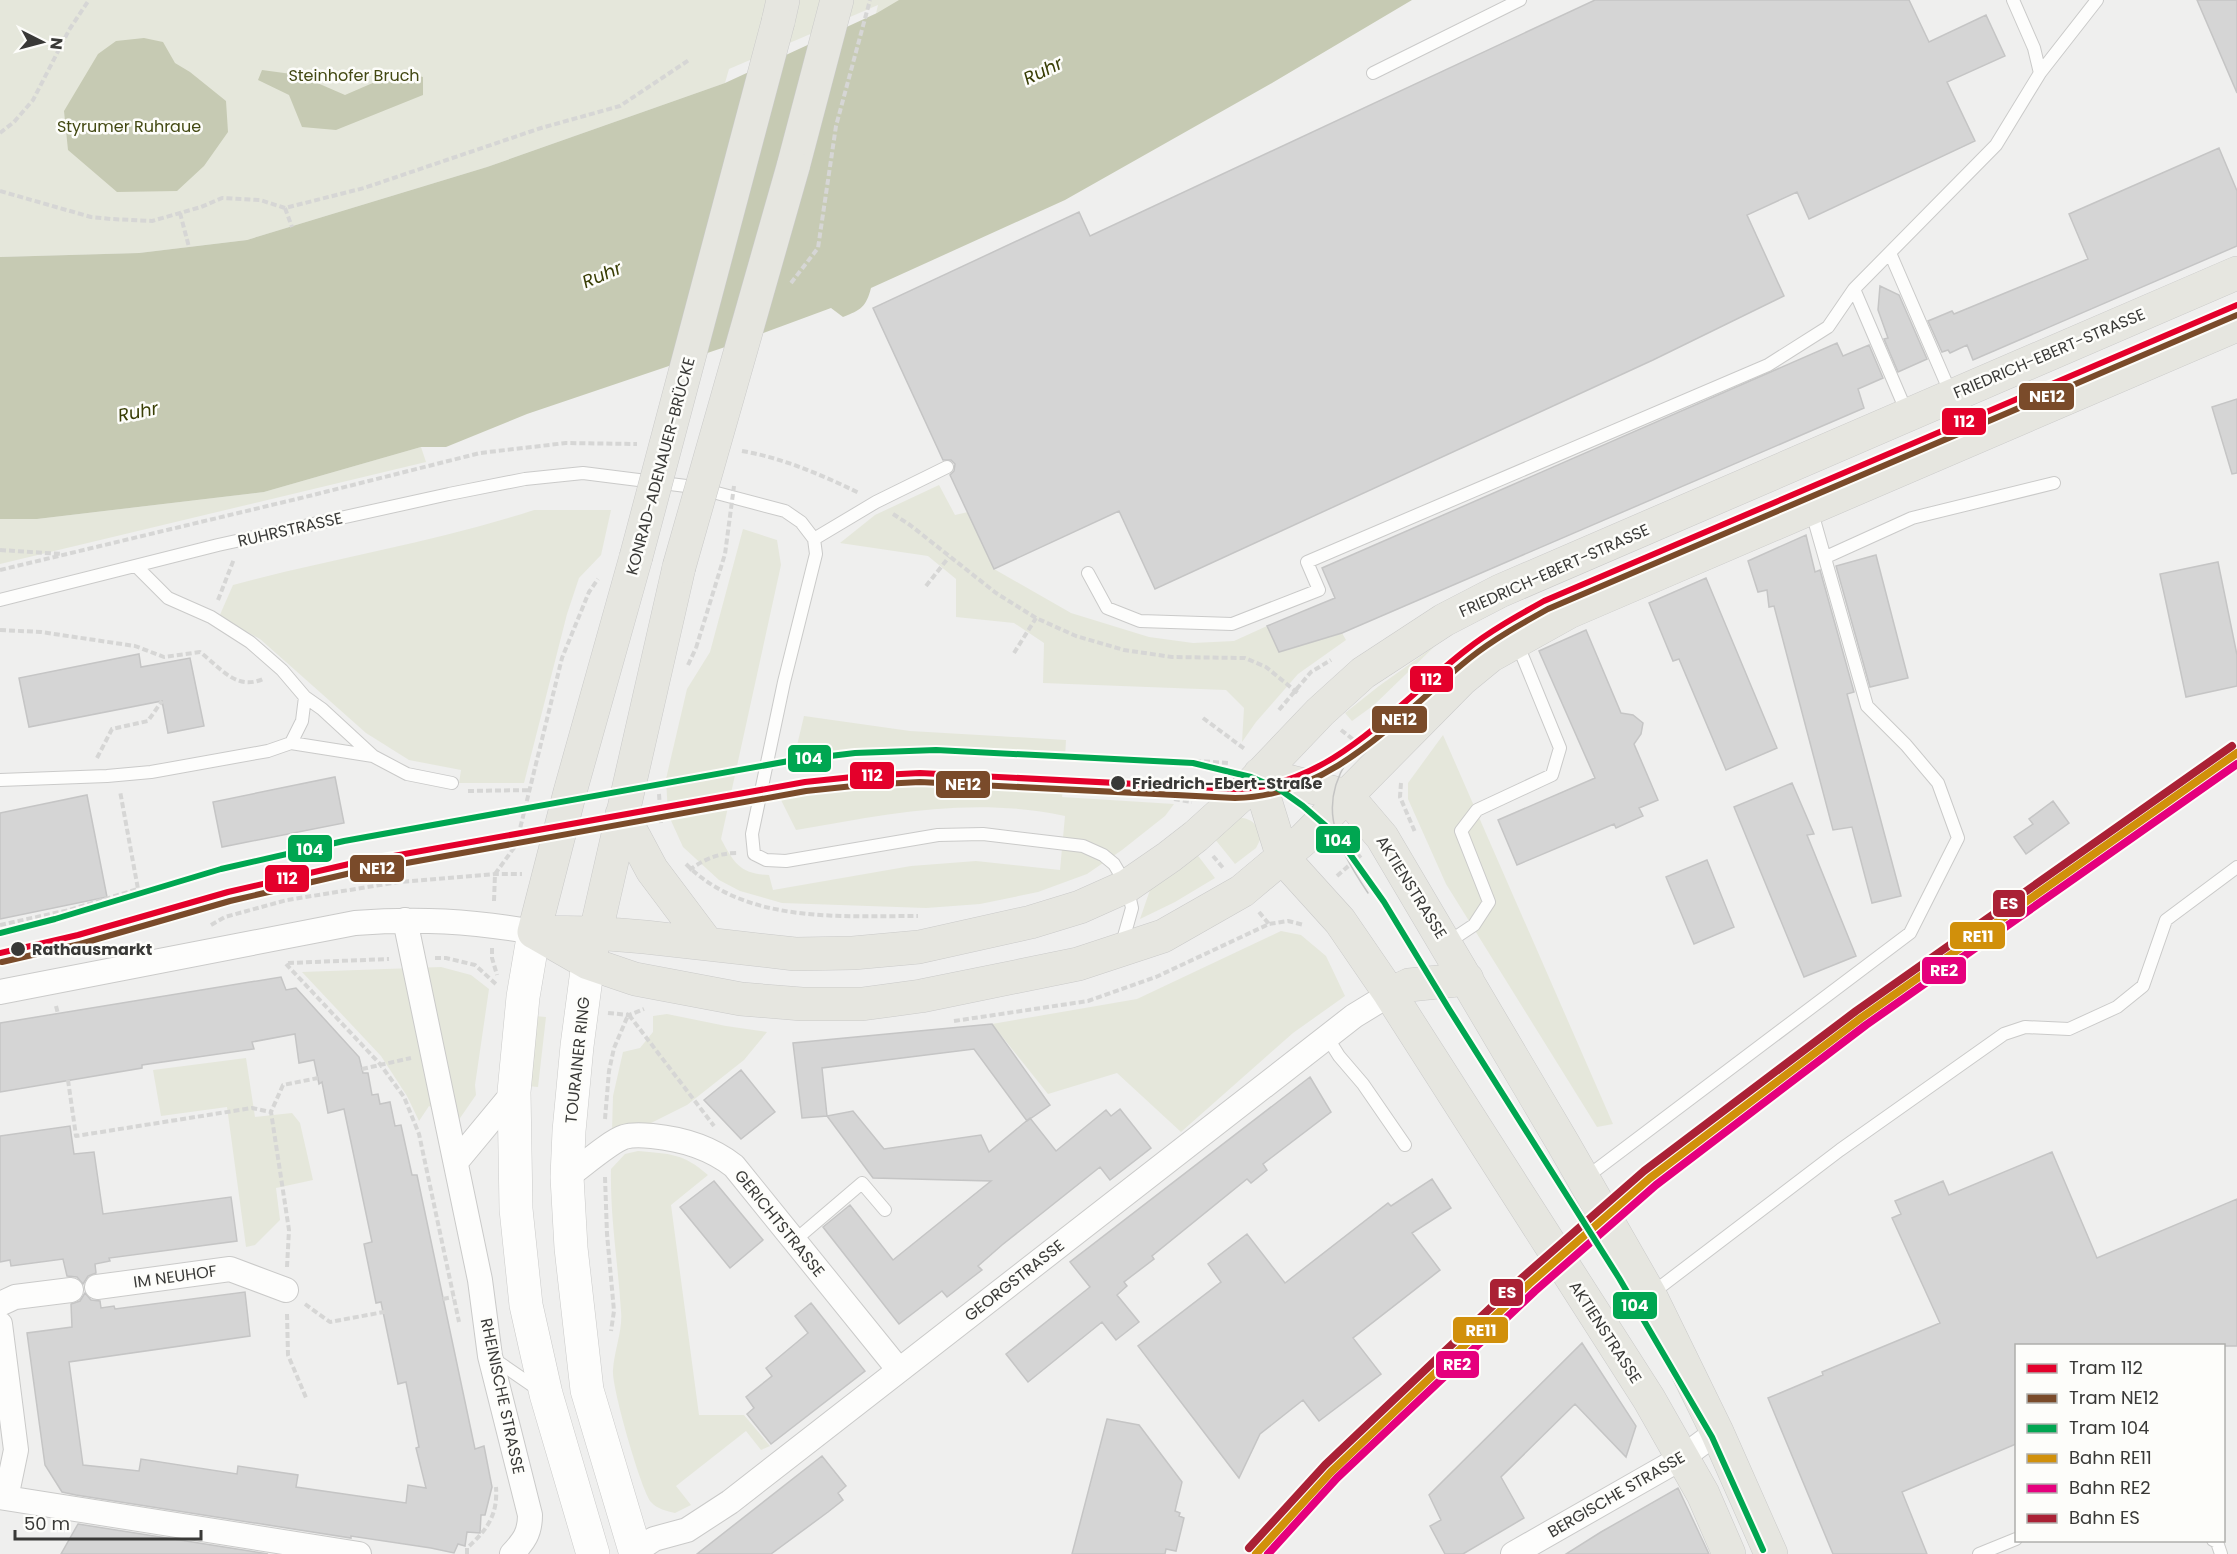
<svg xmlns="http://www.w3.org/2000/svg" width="2237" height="1554" viewBox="0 0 2237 1554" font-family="Poppins,sans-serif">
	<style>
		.green { fill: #e5e7db }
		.water { fill: #c6cab3 }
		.building { fill: #d5d5d5; stroke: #c5c5c5; stroke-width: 1.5 }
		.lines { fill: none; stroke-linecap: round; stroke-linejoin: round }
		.service-casing { stroke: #cacac9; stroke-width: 14 }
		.minor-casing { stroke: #cacac9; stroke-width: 26 }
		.secondary-casing { stroke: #cacac9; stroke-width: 34 }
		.primary-casing { stroke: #cacac9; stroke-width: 34 }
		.path { stroke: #d6d6d5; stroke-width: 4; stroke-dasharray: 6 3; stroke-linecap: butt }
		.service { stroke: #fdfdfc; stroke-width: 12 }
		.minor { stroke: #fdfdfc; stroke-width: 24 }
		.secondary { stroke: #fdfdfc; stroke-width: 33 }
		.primary { stroke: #e6e6e0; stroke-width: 33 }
		.tram { stroke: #c4c4c3; stroke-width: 1.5 }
		.primary-bridge-casing { stroke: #cacac9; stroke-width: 34; stroke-linecap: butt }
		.path-bridge { stroke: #d6d6d5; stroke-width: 4; stroke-dasharray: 6 3; stroke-linecap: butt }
		.primary-bridge { stroke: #e6e6e0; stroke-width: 33 }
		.rail-1-casing { stroke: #fdfdfa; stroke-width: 12 }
		.rail-2-casing { stroke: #fdfdfa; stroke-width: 12 }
		.rail-3-casing { stroke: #fdfdfa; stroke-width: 12 }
		.rail-1 { stroke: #d1900b; stroke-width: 8 }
		.rail-2 { stroke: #e5007d; stroke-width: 8 }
		.rail-3 { stroke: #aa2135; stroke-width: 8 }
		.tram-1-casing { stroke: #fdfdfa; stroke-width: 10 }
		.tram-2-casing { stroke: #fdfdfa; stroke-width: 10 }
		.tram-3-casing { stroke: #fdfdfa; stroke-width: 10 }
		.tram-1 { stroke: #e4002b; stroke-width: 6 }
		.tram-2 { stroke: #7a4b2a; stroke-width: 6 }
		.tram-3 { stroke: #00a651; stroke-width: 6 }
		.stop-dot { fill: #393937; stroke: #fdfdfa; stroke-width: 2 }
		.labels { text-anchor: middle; stroke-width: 5; stroke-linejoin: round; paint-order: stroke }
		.park-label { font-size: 16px; fill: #434913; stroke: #fdfdfa }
		.street-label { font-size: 16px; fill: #393937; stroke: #fdfdfa }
		.stop-label { font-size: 16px; font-weight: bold; fill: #393937; stroke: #fdfdfa; text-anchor: start }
		.water-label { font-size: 18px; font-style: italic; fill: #393e05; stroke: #fdfdfa }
		.line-badge { stroke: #fdfdfa; stroke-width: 2 }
		.badge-label { font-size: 16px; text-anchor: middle; font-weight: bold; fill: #fff }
	</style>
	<rect width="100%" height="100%" fill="#efefee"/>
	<path class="green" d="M0,0H1156L839,172L878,5L729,69L725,83L487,167L247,240L139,253L0,257Z
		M421,447L426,462L0,564V519H37L264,492Z
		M939,485L955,515L968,512L994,569L1071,613L1149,637L1193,643L1234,641L1267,626L1279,652L1342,633L1346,640L1298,674L1256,722L1242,742L1244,708L1226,690L1043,683L1044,643L1014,623L956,617V579L928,556L840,543L875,515Z
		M534,510H611L601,555L579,578L567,614L524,783H459L461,770L409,760L366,733L260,639L219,617L233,585C333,558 436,542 534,510Z
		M743,529L777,540L781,565L721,839C734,863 740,874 769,875L773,890L911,866L976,861L1060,870L1065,816C973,796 887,814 796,830L778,794L906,780L1063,788L1062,797L1174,804L1165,816L1122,850L1087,874L1038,892L980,904L926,908L782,903L740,891L719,880L683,847L668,814L666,779L687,689L710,652Z
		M1435,646L1374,705L1352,721L1345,713L1379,686Z
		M1458,661L1382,745L1373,738Z
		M804,716L910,731L1066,740L1065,758L891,750L843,753L783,763L795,754Z
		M1443,735L1613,1124L1597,1127L1446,884L1408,799V783Z
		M1238,817C1253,819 1257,824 1261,838L1256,848L1235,864L1214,838Z
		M1196,853L1215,878L1175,902L1140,919L1151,887Z
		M1281,931L1301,935L1326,956L1345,996L1293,1033L1181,1132L1117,1073L1048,1094L992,1024L1137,999Z
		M441,967L471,975L489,989L475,1085L476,1095L458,1121L429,1106L419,1121L407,1096L381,1056L302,972Z
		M667,1014L726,1026L767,1032L744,1060L687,1105L641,1128L612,1132L613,1096L623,1052L640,1048L653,1032V1016Z
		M534,1016L546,1017L538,1087L527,1086Z
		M246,1058L255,1117L292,1113L300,1123L313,1180L276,1188L280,1220L255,1245L246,1247L227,1107L161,1116L153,1070Z
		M638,1151C670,1154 683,1153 708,1175L671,1205L699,1415H744L770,1446L761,1450L746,1431L676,1486L691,1505L675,1513C667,1511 657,1509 651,1502C641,1490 611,1385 613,1370C614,1351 623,1330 621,1311C618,1263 610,1217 611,1169L625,1154Z"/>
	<path class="water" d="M899,0H1412L1272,83L1065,200L871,288C866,307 861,310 843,317L831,308L731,345L527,414L446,447H421L264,492L37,519H0V257L139,253L247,240L487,167L725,83L877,13Z
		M144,38L163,42L175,63L190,72L226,101L228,132L204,166L177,191L117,192L68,150L64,111L98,54L116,41Z
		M262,70L299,75L345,95L398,72L423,77V95L336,130L302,127L289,95L258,80Z"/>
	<path class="building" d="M1595,0H1909L1929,42L1986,15L2005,56L1947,82L1975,141L1809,219L1797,192L1747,215L1784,296L1653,360L1155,589L1119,511L994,569L950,475L954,471L955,464L951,460H943L873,308L1079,212L1090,236Z
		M2197,0H2237V93Z
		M2219,148L2237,191V246L1973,360L1967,345L1950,353L1948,350L1942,352L1928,321L1952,311L1954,314L2088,259L2069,214Z
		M1880,286L1899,295L1927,359L1898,372L1884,339L1888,338L1878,310Z
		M1837,343L1843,356L1869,345L1883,378L1858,389L1864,408L1342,633L1279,652L1267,626L1335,598L1322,568Z
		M2237,399V473L2232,474L2212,407Z
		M1806,535L1815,572L1820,570L1854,692L1847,694L1901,896L1872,903L1852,827L1833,830L1774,606L1769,607L1767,590L1758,592L1748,561Z
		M1876,555L1908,678L1870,687L1836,566Z
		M2218,562L2237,655V686L2186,697L2160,574Z
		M1706,578L1777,748L1726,770L1679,659L1673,661L1649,603Z
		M1586,630L1621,713L1633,715L1643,723L1641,734L1634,744L1658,800L1639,808L1643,816L1616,828L1614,824L1517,865L1498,820L1595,778L1539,651Z
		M139,654L141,667L190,658L204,726L168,733L162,701L29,727L19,678Z
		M335,777L344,823L222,847L213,802Z
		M1792,783L1814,834L1807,835L1856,956L1804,977L1734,807Z
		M87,795L107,897L0,919V813Z
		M2053,801L2069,823L2026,854L2014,837L2033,824L2029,819Z
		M1707,860L1734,927L1694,944L1666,877Z
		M281,977L286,990L296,988L359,1057L363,1073H368L372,1095L378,1094L380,1104L390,1102L395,1126L401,1125L412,1175H417L475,1449L484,1446L492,1487L485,1515H481L480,1533L467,1532L465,1546L458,1544L454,1553L431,1548L351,1536V1538L76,1495L62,1492L45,1465L27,1333L72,1327L71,1304L80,1301L85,1293L91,1300L100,1301L101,1308L114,1306L115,1309L245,1292L250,1336L69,1362L83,1465L139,1471L141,1459L237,1474L238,1466L298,1475L296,1487L406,1503L408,1485L426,1488L416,1448L419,1447L406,1382L398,1384L381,1302L376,1303L364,1244L372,1242L344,1109L328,1113L322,1082L319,1084L314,1060L299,1063L295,1034L252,1042L254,1049L142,1065V1068L0,1092V1023Z
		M992,1024L1050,1105L1027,1121L974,1049L822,1068L827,1116L802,1118L793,1043Z
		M741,1070L775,1112L741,1139L704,1100Z
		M1310,1077L1331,1112L1263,1164L1267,1170L1251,1183L1247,1179L1152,1256L1154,1259L1124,1282L1127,1286L1117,1295L1139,1322L1116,1340L1102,1322L1028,1382L1006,1354L1090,1287L1070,1262Z
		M1120,1109L1151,1148L1110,1180L1100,1167L1002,1245L978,1266L982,1270L965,1283L947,1297L942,1291L899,1324L823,1227L850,1205L893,1260L991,1181L873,1178L827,1116L853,1111L884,1149L981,1135L989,1152L1030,1118L1056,1151L1106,1110L1111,1116Z
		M70,1126L74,1154L94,1152L103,1214L231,1197L237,1241L109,1258L110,1261L95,1264L96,1273L88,1276L83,1284L77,1277L67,1276L63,1259L11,1266L10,1260L0,1262V1136Z
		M2052,1152L2097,1258L2237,1199V1346H2016V1444L1902,1492L1927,1554H1833L1768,1398L1823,1375L1822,1372L1940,1323L1892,1218L1901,1214L1895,1201L1943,1181L1949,1195Z
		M1432,1179L1451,1208L1412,1233L1440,1270L1353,1338L1381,1374L1319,1421L1303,1400L1260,1434L1239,1478L1138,1346L1221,1282L1208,1264L1247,1234L1285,1283L1388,1203L1391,1206Z
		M714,1181L763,1240L730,1268L680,1207Z
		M811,1303L865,1371L771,1444L747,1414L754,1408L746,1397L772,1376L766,1368L808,1333L795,1316Z
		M1582,1343L1636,1426L1626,1457L1575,1404L1501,1477L1524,1518L1463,1554H1445L1430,1526L1441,1520L1429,1495Z
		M1107,1419L1139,1425L1182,1482L1175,1511L1180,1513L1179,1516L1184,1518L1176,1551L1166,1549L1165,1554H1072Z
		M822,1456L846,1486L838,1493L843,1500L828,1512L771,1554H697Z
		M1678,1488L1709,1554H1566L1601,1532Z
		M78,1524L268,1554H61Z"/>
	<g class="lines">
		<defs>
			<path id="service" d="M1373,73L1520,0
				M2040,73L2097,0
				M1890,253L1951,394
				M1854,289L1908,415
				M814,539L876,502L947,467
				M1826,557L1912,518L2054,483
				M136,566L168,598L211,617L250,642L282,670L305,697L322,709L373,756L407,774L452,783
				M1088,573L1107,608L1140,621L1232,624L1319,590L1307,562L1768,365L1828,327L1854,289L1996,145L2040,73L2034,48L2013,0
				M0,600L218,545L449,494L525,479L583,473L694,487L785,511L801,522L814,539L816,554L784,682L752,834L754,854L766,860L786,861L938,835L983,834L1083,846L1103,855L1114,864L1127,886L1132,908L1121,947
				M291,743L373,756
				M0,780L107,776L151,772L268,751L291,743L302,721L305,697
				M1447,943L1474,925L1489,902L1461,831L1477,810L1552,775L1560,748L1517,643
				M1327,1037L1339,1056L1363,1084L1405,1145
				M1584,1179L1910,933L1958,838L1938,783L1906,745L1867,706L1811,509
				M794,1241L862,1183L885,1210
				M1651,1294L1840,1150L2004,1034L2025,1027L2069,1029L2117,1007L2143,986L2166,920L2237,867
				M491,1357L539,1390
				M2213,1540L2217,1542L2221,1554
				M1979,1554L2016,1539"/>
			<path id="minor" d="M405,920L480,1280L490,1356L530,1515C530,1533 524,1541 512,1554
				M0,992L355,923C419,918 471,921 534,932
				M456,1162L514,1092
				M567,1177C581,1167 611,1141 624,1137C633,1134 643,1135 652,1136C683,1139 710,1147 734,1166L899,1370
				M97,1287L230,1269L286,1290
				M0,1304L15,1297L71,1290
				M0,1324L16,1450L6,1498
				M0,1497L359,1554
				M632,1554L654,1539L687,1530L730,1502L1354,1016L1390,994
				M1513,1554L1683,1457L1717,1432"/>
			<path id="secondary" d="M534,932L523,997L514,1092L516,1209L526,1305L546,1394L593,1554
				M588,963L577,1046L569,1131L567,1177L571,1248L587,1390L636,1554"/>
			<path id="primary" d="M778,22L783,0
				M793,167L837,0
				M1260,774L1347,796L1382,837L1564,1145L1650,1295L1717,1432L1771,1554
				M1260,774L1262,790L1283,858L1340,921L1390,994L1649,1399L1703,1494L1729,1554
				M622,814L652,870L706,942
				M534,932L588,963L635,979L741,999L802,1004H862L921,996L1078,964L1163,936L1242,891L1304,839L1462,679L1490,656L1569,612L2237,325
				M534,932L570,792L636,557
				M535,932L596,933L645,937L795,954L853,953L919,947L1031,922L1080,907L1127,886L1169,857L1196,836L1238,798L1320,712L1363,673L1444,620L1500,591L2237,273
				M591,953L679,567
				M1390,994L1409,985L1467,979"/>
		</defs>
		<use href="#service" class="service-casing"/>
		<use href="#minor" class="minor-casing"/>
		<use href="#secondary" class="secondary-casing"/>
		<use href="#primary" class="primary-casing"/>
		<path class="path" d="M0,133L14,122L33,100L69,30L89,0
			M0,191L91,217L111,219L152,221L201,207L222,198L260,200L285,208L364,188L541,128L620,106L689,60
			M285,208L292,227
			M180,213L189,247
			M742,451C783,458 822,475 859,493
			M893,514L910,525L996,593L1036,618L1076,636L1124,650L1172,657L1245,658L1266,667L1299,694
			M0,550L62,554
			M0,570L305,497L480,453L566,443L637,444
			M926,586L949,557
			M218,600L234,559
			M0,630L41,632L135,646L164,657L200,652C222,669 237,692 265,678
			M1014,653L1036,618
			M688,665L696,648
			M1279,710L1311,672L1331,660
			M1203,718L1246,750
			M1341,730L1359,744
			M97,758L112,729L148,721L162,701
			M1177,760L1230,763
			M1401,783L1400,797L1415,832
			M468,791L530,790
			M659,794L661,823
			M1174,799L1192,802
			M1213,856L1224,869
			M686,864C745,924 841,916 918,916
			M689,870C705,859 718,853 738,853
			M1337,876L1361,855
			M494,901L495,874L516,845L562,658L589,592L598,579
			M1259,912L1269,924
			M0,925L69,910L138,889L120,791
			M211,925L225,917L287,900L399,882L495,874H522
			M492,948V958L497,975
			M435,958H446L475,965L497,985
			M288,963L389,959
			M286,964L380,1064L404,1097L419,1134L459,1322
			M56,1006L58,1014
			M608,1013L629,1015L644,1009
			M629,1015L714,1126
			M954,1021L1088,1001L1156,977L1269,924L1288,921L1304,925
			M362,1069L411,1058
			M68,1080L76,1136L252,1108L271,1112
			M605,1119L609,1071L614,1048L629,1013
			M605,1177L607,1234L614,1311L611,1331
			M287,1267L289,1230L271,1112L283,1085L318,1078
			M443,1299L453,1297
			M305,1304L330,1322L389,1311
			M287,1314L288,1355L307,1400
			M467,1554V1548C487,1530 498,1515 496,1487"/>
		<use href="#service" class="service"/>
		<use href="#minor" class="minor"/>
		<use href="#secondary" class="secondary"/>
		<use href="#primary" class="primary"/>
		<path class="tram" d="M1368,893C1334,842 1313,800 1358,746C1371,731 1388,718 1403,705"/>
		<defs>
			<path id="primary-bridge" d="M636,557L778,22
				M679,567L793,167"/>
		</defs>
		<use href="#primary-bridge" class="primary-bridge-casing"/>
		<path class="path-bridge" d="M791,283L818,248L836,126L870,0
			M696,648L725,554L734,486"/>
		<use href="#primary-bridge" class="primary-bridge"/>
		<defs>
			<path id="rail-1" d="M1256,1554L1331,1472L1529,1284L1650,1178L1861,1018L2237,753"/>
			<path id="rail-2" d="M1268,1554L1337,1478L1535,1291L1656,1185L1866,1025L2237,764"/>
			<path id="rail-3" d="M1249,1548L1325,1465L1523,1277L1644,1171L1856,1011L2232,746"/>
		</defs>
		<use href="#rail-1" class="rail-1-casing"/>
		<use href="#rail-2" class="rail-2-casing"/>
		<use href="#rail-3" class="rail-3-casing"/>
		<use href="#rail-1" class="rail-1"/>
		<use href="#rail-2" class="rail-2"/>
		<use href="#rail-3" class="rail-3"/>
		<defs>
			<path id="tram-1" d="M0,953L78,935L228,892L349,864L805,782L862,776L920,773L1235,789C1331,788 1396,704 1466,650C1490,631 1517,616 1544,601L2237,305"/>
			<path id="tram-2" d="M2,962L80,944L230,901L351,873L806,791L863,785L920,782L1235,798C1333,797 1400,714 1470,658C1494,639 1521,624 1548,609L2237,315"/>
			<path id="tram-3" d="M0,933L55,919L221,869L344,841L789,761L855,753L936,750L1193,763L1251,777L1279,789L1303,806L1326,826L1347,850L1384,902L1449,1009L1619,1278L1712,1437L1763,1550"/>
		</defs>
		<use href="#tram-1" class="tram-1-casing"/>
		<use href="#tram-2" class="tram-2-casing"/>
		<use href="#tram-3" class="tram-3-casing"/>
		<use href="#tram-1" class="tram-1"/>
		<use href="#tram-2" class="tram-2"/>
		<use href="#tram-3" class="tram-3"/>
	</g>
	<g class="stop-dot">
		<circle cx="1118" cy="783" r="8"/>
		<circle cx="18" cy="949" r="8"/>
	</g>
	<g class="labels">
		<g class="park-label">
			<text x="354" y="81">Steinhofer Bruch</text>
			<text x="129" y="132">Styrumer Ruhraue</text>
		</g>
		<g class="street-label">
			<text transform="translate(2049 353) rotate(-23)" y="6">FRIEDRICH-EBERT-STRASSE</text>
			<text transform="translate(660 466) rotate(-75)" y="6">KONRAD-ADENAUER-BRÜCKE</text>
			<text transform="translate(290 529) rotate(-13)" y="6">RUHRSTRASSE</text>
			<text transform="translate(1554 570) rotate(-24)" y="6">FRIEDRICH-EBERT-STRASSE</text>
			<text transform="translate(1412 887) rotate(58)" y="6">AKTIENSTRASSE</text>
			<text transform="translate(577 1060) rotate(-84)" y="6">TOURAINER RING</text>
			<text transform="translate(780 1223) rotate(51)" y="6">GERICHTSTRASSE</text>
			<text transform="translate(175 1276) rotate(-8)" y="6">IM NEUHOF</text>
			<text transform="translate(1014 1280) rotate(-38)" y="6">GEORGSTRASSE</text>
			<text transform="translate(1606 1332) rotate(57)" y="6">AKTIENSTRASSE</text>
			<text transform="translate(503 1396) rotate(78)" y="6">RHEINISCHE STRASSE</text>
			<text transform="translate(1616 1494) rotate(-30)" y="6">BERGISCHE STRASSE</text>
		</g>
		<g class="stop-label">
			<text x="1132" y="789">Friedrich-Ebert-Straße</text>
			<text x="32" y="955">Rathausmarkt</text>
		</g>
		<g class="water-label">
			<text transform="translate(1043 71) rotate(-26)" y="6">Ruhr</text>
			<text transform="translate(602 275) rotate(-23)" y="6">Ruhr</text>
			<text transform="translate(138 412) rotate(-11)" y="6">Ruhr</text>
		</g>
	</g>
	<g class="line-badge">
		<rect x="2018" y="382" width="57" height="29" rx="6" fill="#7a4b2a"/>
		<rect x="1941" y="407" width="46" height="29" rx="6" fill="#e4002b"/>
		<rect x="1409" y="665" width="45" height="28" rx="6" fill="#e4002b"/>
		<rect x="1371" y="705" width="57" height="29" rx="6" fill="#7a4b2a"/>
		<rect x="787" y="744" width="45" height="29" rx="6" fill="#00a651"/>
		<rect x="849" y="761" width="46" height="29" rx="6" fill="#e4002b"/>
		<rect x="935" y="770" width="56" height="29" rx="6" fill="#7a4b2a"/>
		<rect x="1315" y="825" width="46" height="29" rx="6" fill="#00a651"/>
		<rect x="287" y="834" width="46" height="29" rx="6" fill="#00a651"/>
		<rect x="349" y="854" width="56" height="29" rx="6" fill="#7a4b2a"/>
		<rect x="264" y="864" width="46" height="29" rx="6" fill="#e4002b"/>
		<rect x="1992" y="889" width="34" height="29" rx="6" fill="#aa2135"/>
		<rect x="1949" y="921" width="57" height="29" rx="6" fill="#d1900b"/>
		<rect x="1921" y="956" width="46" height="29" rx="6" fill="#e5007d"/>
		<rect x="1489" y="1278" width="35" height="29" rx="6" fill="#aa2135"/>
		<rect x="1612" y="1291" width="46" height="29" rx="6" fill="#00a651"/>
		<rect x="1452" y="1316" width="57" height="28" rx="6" fill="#d1900b"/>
		<rect x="1435" y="1350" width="45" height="29" rx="6" fill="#e5007d"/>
	</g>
	<g class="badge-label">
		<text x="2047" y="402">NE12</text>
		<text x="1964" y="427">112</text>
		<text x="1431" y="685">112</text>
		<text x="1399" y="725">NE12</text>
		<text x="809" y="764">104</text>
		<text x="872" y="781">112</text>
		<text x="963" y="790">NE12</text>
		<text x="1338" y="846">104</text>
		<text x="310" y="855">104</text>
		<text x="377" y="874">NE12</text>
		<text x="287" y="884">112</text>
		<text x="2009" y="909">ES</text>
		<text x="1978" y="942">RE11</text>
		<text x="1944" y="976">RE2</text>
		<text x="1507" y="1298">ES</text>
		<text x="1635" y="1311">104</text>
		<text x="1481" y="1336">RE11</text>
		<text x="1457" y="1370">RE2</text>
	</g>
	<rect x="2015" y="1344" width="210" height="198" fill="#fdfdfa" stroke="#afafac" stroke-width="1.5"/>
	<rect x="2027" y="1364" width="30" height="9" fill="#e4002b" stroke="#afafac" stroke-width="1.5"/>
	<text x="2069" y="1374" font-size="18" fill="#393937">Tram 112</text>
	<rect x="2027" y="1394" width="30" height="9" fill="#7a4b2a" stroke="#afafac" stroke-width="1.5"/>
	<text x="2069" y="1404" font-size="18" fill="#393937">Tram NE12</text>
	<rect x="2027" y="1424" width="30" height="9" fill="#00a651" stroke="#afafac" stroke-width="1.5"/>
	<text x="2069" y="1434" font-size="18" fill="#393937">Tram 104</text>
	<rect x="2027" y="1454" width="30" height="9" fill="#d1900b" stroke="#afafac" stroke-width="1.5"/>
	<text x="2069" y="1464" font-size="18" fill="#393937">Bahn RE11</text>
	<rect x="2027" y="1484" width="30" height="9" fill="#e5007d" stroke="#afafac" stroke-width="1.5"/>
	<text x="2069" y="1494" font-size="18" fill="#393937">Bahn RE2</text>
	<rect x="2027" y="1514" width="30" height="9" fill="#aa2135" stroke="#afafac" stroke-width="1.5"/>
	<text x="2069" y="1524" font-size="18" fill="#393937">Bahn ES</text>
	<g transform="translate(42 42) rotate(96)" stroke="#fdfdfa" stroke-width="4.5" paint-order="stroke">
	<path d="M0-4.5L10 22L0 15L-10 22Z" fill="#393937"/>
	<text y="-9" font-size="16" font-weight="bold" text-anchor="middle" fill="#393937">N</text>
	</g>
	<path d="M15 1530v9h186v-9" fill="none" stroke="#393937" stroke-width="3"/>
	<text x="24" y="1530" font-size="18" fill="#393937" stroke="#fdfdfa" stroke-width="4.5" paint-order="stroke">50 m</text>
</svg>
